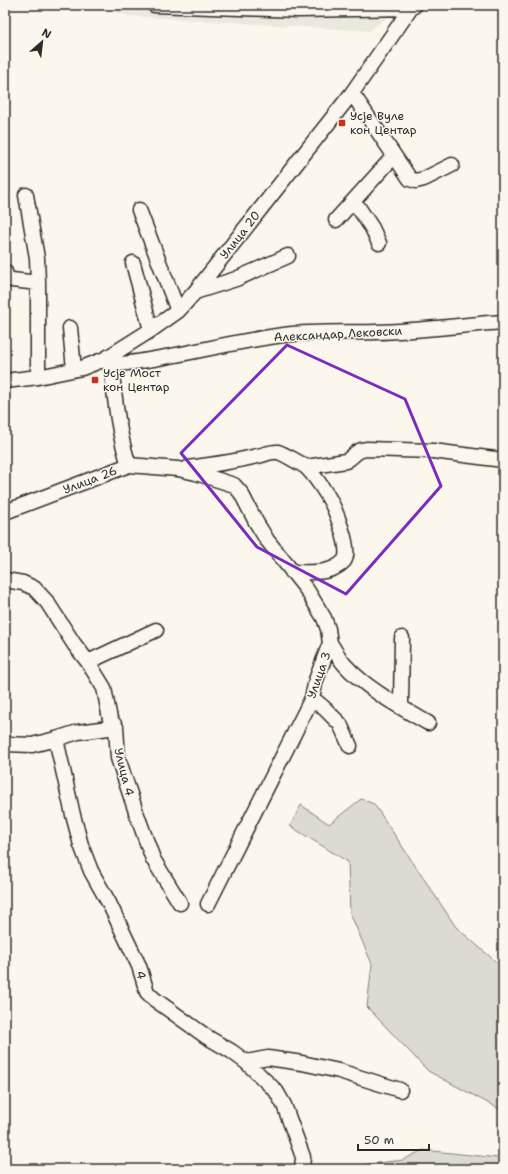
<svg xmlns="http://www.w3.org/2000/svg" width="508" height="1174" viewBox="0 0 508 1174" font-family="'Shantell Sans',sans-serif">
	<style>
		.built { fill: #ebe8de }
		.green { fill: #dddad0; stroke: #84827e }
		.lines { fill: none; stroke-linecap: round; stroke-linejoin: round }
		.minor-casing { stroke: #2b2b2b; stroke-width: 17 }
		.minor { stroke: #fbf7ec; stroke-width: 14 }
		.marked { fill: none; stroke: #7b2cbf; stroke-width: 3; stroke-linejoin: round }
		.poi-dot { fill: #c8321e; stroke: #fbf7ec; stroke-width: 1.5 }
		.labels { text-anchor: middle; stroke-width: 3; stroke-linejoin: round; paint-order: stroke }
		.poi-label { font-size: 12px; fill: #2b2b2b; stroke: #fbf7ec; text-anchor: start }
		.street-label { font-size: 12px; fill: #2b2b2b; stroke: #fbf7ec }
	</style>
	<rect width="100%" height="100%" fill="#fbf7ec"/>
	<filter id="ink" filterUnits="userSpaceOnUse"><feTurbulence type="fractalNoise" baseFrequency=".025" numOctaves="2"/><feDisplacementMap in="SourceGraphic" scale="8" xChannelSelector="R" yChannelSelector="G"/><feConvolveMatrix kernelMatrix="1 2 1 2 8 2 1 2 1" color-interpolation-filters="sRGB"/></filter>
	<g filter="url(#ink)">
		<path class="built" d="M97,5H404L369,31L128,16Z"/>
		<path class="green" d="M361,799L374,804L456,927L503,968V1169H326L403,1160L423,1150L499,1158L501,1110L428,1071L367,1007L372,964L350,913L348,862L290,826L301,805L329,824Z"/>
		<g class="lines">
			<defs>
				<path id="minor" d="M154,5L298,10L411,8
					M352,93L410,179L416,181L424,179L452,165
					M26,195L37,258L38,283V377
					M354,201L372,228L379,243
					M139,210L178,311
					M336,220L394,156
					M133,263L151,330
					M5,272L7,278L12,280L38,283
					M195,292L236,279L288,256
					M70,328L74,369
					M105,359L111,365C169,360 226,342 284,335C315,331 345,333 376,332C418,331 461,325 503,322
					M111,365C115,399 118,433 129,465
					M5,381L38,377L82,368L105,359L151,330L178,311L195,292L352,93L411,8L415,5
					M306,467L346,461C355,456 355,450 367,449L433,451L503,460
					M188,468C211,465 234,462 257,456C264,455 271,451 278,452C282,453 304,465 307,468C314,475 322,487 327,495C334,506 353,551 344,561C331,575 310,572 292,572
					M5,512L129,465L178,469L196,473L234,485L241,493L256,522L267,540L307,590L324,618L328,629L330,643L316,680L312,698L208,904
					M5,580L23,583L34,588L47,602L74,644L88,662L104,688L110,719L116,727L118,758L137,815L153,859L180,903
					M330,643C334,649 338,657 344,664C365,688 400,707 428,723
					M88,662L156,630
					M312,698L324,708L340,724L350,746
					M401,707L402,638
					M56,739L73,815L81,845L91,871L109,903L139,966L147,992L154,999L207,1037L231,1051L246,1062L276,1091L284,1105L303,1157L302,1169
					M5,744L32,745L56,739L78,732L116,727
					M246,1062L268,1058L302,1063L339,1071L400,1090"/>
			</defs>
			<use href="#minor" class="minor-casing"/>
			<use href="#minor" class="minor"/>
		</g>
	</g>
	<path class="marked" d="M287,345L405,399L441,486L346,594L257,547L181,453Z"/>
	<g class="poi-dot">
		<rect x="338" y="119" width="8" height="8" rx="2"/>
		<rect x="91" y="376" width="8" height="8" rx="2"/>
	</g>
	<g class="labels">
		<g class="poi-label">
			<text x="350" y="120">Усје Вуле<tspan x="350" dy="14">кон Центар</tspan></text>
			<text x="103" y="377">Усје Мост<tspan x="103" dy="14">кон Центар</tspan></text>
		</g>
		<g class="street-label">
			<text transform="translate(240 235) rotate(-52)" y="4">Улица 20</text>
			<text transform="translate(338 334) rotate(-3)" y="4">Александар Лековски</text>
			<text transform="translate(90 480) rotate(-21)" y="4">Улица 26</text>
			<text transform="translate(319 675) rotate(-71)" y="4">Улица 3</text>
			<text transform="translate(124 772) rotate(76)" y="4">Улица 4</text>
			<text transform="translate(141 975) rotate(75)" y="4">4</text>
		</g>
	</g>
	<rect width="508" height="1174" fill="none" stroke="#fbf7ec" stroke-width="20"/>
	<rect x="10" y="10" width="488" height="1154" fill="none" stroke="#2b2b2b" stroke-width="1.5" filter="url(#ink)"/>
	<g transform="translate(42 42) rotate(28)" stroke="#fbf7ec" stroke-width="3" paint-order="stroke">
	<path d="M0-3L7 15L0 10L-7 15Z" fill="#2b2b2b"/>
	<text y="-6" font-size="11" font-weight="bold" text-anchor="middle" fill="#2b2b2b">N</text>
	</g>
	<path d="M358 1144v6h71v-6" fill="none" stroke="#2b2b2b" stroke-width="2"/>
	<text x="364" y="1144" font-size="12" fill="#2b2b2b" stroke="#fbf7ec" stroke-width="3" paint-order="stroke">50 m</text>
</svg>
